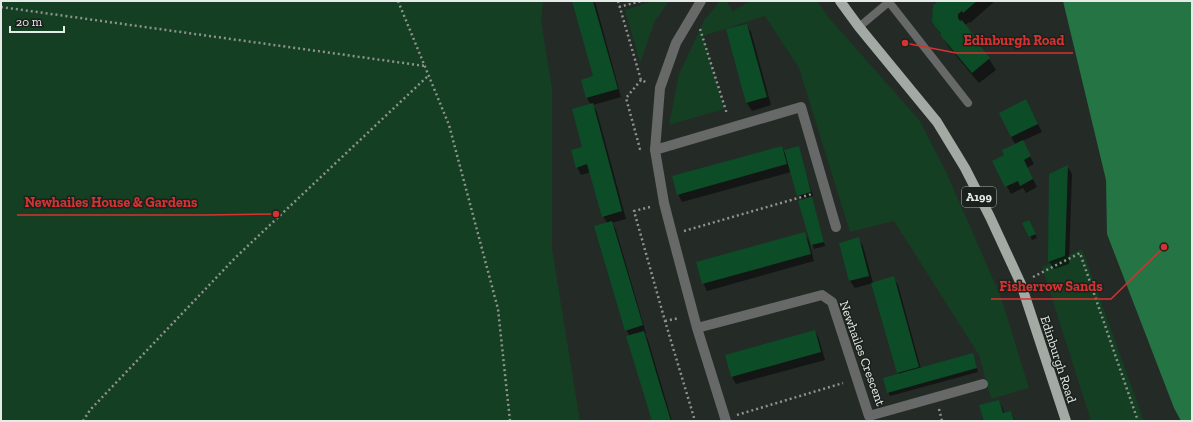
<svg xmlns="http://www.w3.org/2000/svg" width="1193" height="422" viewBox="0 0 1193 422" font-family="'Zilla Slab',serif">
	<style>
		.green { fill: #143f23 }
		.water { fill: #247543 }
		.shadow { fill: #0007 }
		.building { fill: #0c4d28 }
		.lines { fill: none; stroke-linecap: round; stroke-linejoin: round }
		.path { stroke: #8e938f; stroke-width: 2.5; stroke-dasharray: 2 3; stroke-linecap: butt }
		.lane { stroke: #666967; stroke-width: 8 }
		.street { stroke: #666967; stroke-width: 10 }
		.primary { stroke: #a3aaa4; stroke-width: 10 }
		.labels { text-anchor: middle; stroke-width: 3; stroke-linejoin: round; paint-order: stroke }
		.shield { fill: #1b211c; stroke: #a9aeaa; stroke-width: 1 }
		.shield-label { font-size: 12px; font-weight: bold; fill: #e6ebe7 }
		.street-label { font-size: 13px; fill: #e6ebe7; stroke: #1b211c }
		.leader { fill: none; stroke: #d73232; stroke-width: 1.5 }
		.callout-dot { fill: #d73232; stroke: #1b211c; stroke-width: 1.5 }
		.callout-label { font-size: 14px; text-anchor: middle; font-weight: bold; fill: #d73232; stroke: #1b211c; stroke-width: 3; stroke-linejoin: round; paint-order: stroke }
	</style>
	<rect width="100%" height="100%" fill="#242a26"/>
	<path class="green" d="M1,1H543L541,21L552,88V249L580,421H1Z
		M653,1H669L655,21L640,63L625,10Z
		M720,1H726L733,11L750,1H817L830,19L920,121L947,174L1001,297L1029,388L991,399L979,355L894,221L850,232L799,68L765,16L703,36L724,109L669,125L679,74L705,19Z
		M1082,249L1144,421H1091L1042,267Z"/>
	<path class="water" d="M1063,1H1192V421H1181L1174,408L1107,234L1106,180Z"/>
	<path class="shadow" d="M577,1H594L596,5L621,97L593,105L597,112L626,219L612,223L616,230L646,333L645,334L648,340L672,421H653L630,336L626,330L607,223L603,216L591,172L581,175L577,167L584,148L591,105L587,98L594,77Z
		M940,1H995L970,23L969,22L964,26L989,59L996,70L979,83L948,46L933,22Z
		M746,25L751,32L771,105L752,111L747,103L727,30Z
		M1030,108L1042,132L1022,141L1034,164L1027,168L1037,187L1026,193L1023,188L1011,194L993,161L1005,155L1016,145L1011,137Z
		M781,147L784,152L798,148L813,196L800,199L791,172L682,202L678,194Z
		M1068,167L1072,174L1069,264L1054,269L1049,261Z
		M800,202H813L825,246L814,249Z
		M1024,223L1031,225L1037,238L1032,240Z
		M804,233L809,241L814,261L707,291L703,283Z
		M858,238L863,246L873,283L893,278L898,285L921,369L974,358L978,372L890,396L888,392L899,375L873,283L855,288L850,281L840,243Z
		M815,331L819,339L825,360L736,384L732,377Z
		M999,401L1005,414L1011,412L1015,421H985Z"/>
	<path class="building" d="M572,1H593L618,89L586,98L581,80L593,76Z
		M939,1H977L963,13L962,11L958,14V18L960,21L962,20L978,41L977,42L990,58L972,73L940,35L941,34L932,22L933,5Z
		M747,24L767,97L746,103L726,29Z
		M1026,99L1038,124L1011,137L999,113Z
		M593,103L622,211L602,217L587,164L576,168L571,150L582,147L572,109Z
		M1023,140L1031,156L1024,160L1033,179L1020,186L1018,181L1005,187L992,161L1004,155L1002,150Z
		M782,146L787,164L677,195L672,176Z
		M799,146L811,192L797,196L784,150Z
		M1068,165L1065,256L1048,262L1049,174Z
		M812,197L824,242L811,245L798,201Z
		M1029,220L1036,234L1029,237L1022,223Z
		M612,221L643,325L625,331L594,226Z
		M805,232L811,254L702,284L696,262Z
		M859,237L869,276L849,281L839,243Z
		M894,276L919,367L897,373L871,283Z
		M815,330L821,352L731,377L725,355Z
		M644,331L659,382L671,421H652L626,336Z
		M973,353L977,368L887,393L883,378Z
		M999,400L1003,413L1011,411L1014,421H984L979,405Z"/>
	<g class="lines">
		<path class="path" d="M398,1L449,125L498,309L510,421
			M618,1L641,80L648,83
			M1,7L425,66
			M619,7L641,1
			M700,29L727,114
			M641,80L626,98L640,149H641
			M650,207L634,211L665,321L695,421
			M684,231L812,194
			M1033,277L1080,253L1138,421
			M665,321L679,318
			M939,409L942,421
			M737,415L843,383
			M83,421L90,410L236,257L429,75"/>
		<path class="lane" d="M889,2L968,103
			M859,27L890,1"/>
		<path class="street" d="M701,1L676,43L660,88L655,150L664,203L672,234L697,328L726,421
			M655,150L801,107L836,227
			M697,328L822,295L832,302L869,416L983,384"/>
		<path class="primary" d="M840,1L859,27L937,122L965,168L990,217L1021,284L1066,421"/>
	</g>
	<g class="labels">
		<rect class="shield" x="962" y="187" width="34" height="20" rx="3"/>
		<g class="shield-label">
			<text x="979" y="201">A199</text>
		</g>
		<g class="street-label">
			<text transform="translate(863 353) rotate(70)" y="5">Newhailes Crescent</text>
			<text transform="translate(1059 359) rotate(72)" y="5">Edinburgh Road</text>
		</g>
	</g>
	<path class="leader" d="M905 43L956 53H1073M276 214L206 215H17M1164 247L1111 299H991"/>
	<g class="callout-dot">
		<circle cx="905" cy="43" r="4"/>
		<circle cx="276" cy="214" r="4"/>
		<circle cx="1164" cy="247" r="4"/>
	</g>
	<g class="callout-label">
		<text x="1014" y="45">Edinburgh Road</text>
		<text x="111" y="207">Newhailes House &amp; Gardens</text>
		<text x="1051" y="291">Fisherrow Sands</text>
	</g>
	<rect width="1193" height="422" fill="none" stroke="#e6ebe7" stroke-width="4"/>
	<path d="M10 26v6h54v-6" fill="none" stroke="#e6ebe7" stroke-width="2"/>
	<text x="16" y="26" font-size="12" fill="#e6ebe7" stroke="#1b211c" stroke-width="3" paint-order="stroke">20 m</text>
</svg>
